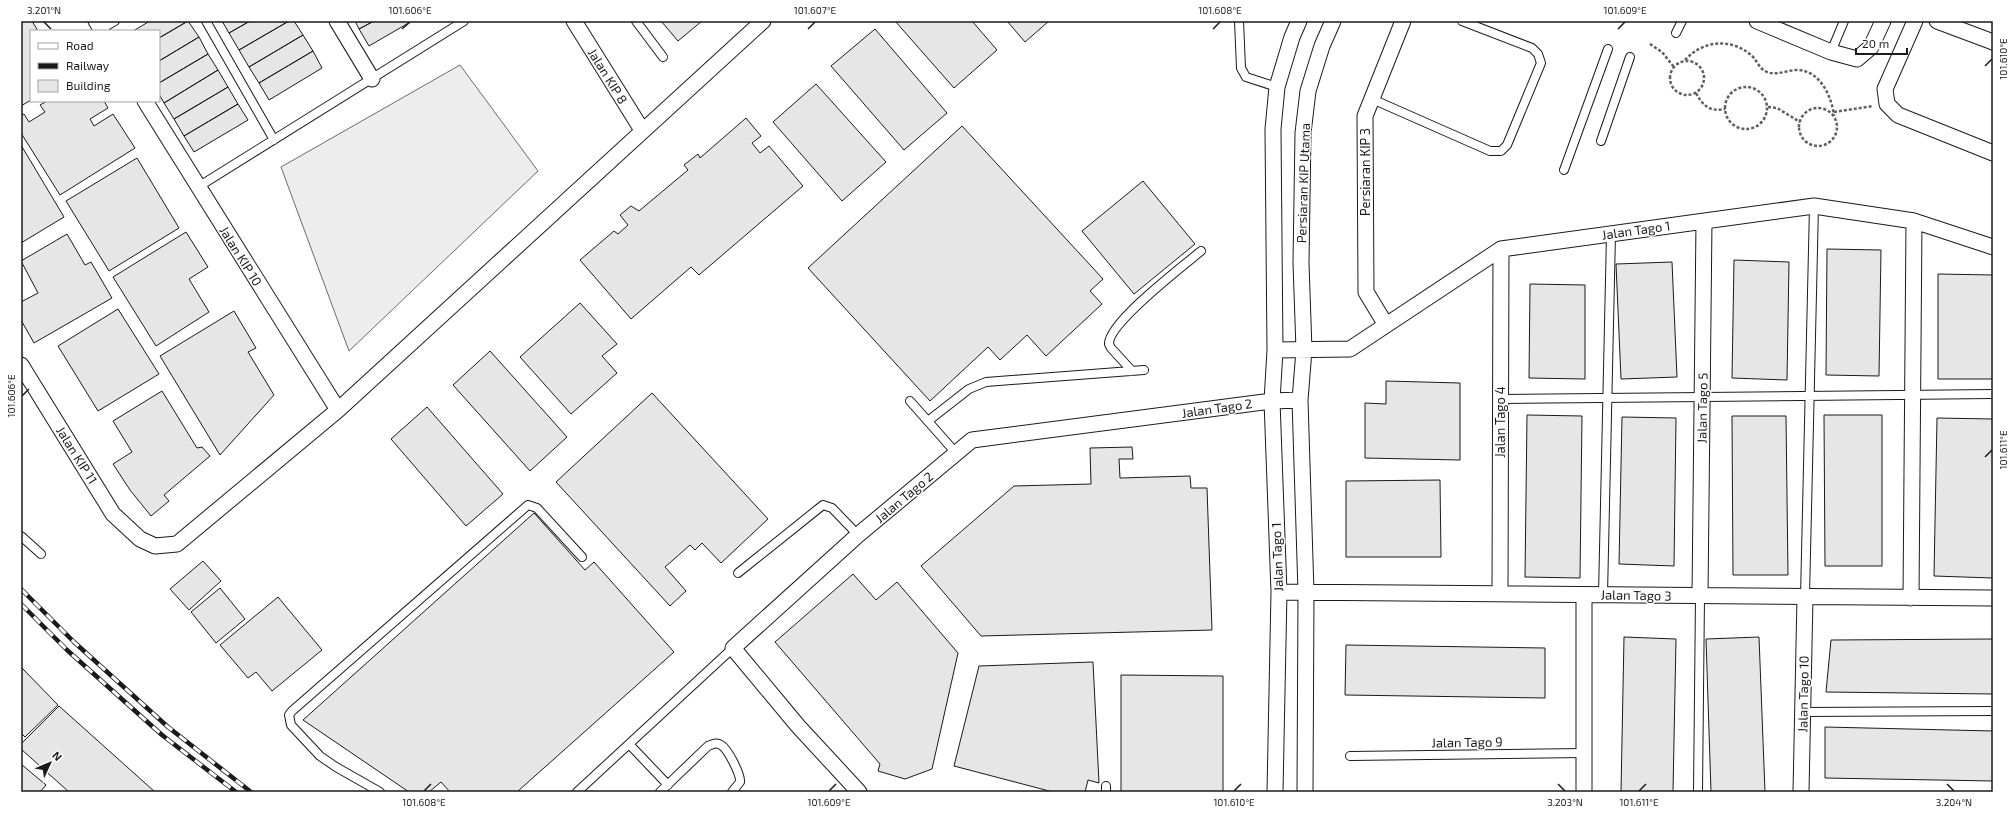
<svg xmlns="http://www.w3.org/2000/svg" width="2014" height="813" viewBox="0 0 2014 813" font-family="'Exo 2',sans-serif">
	<style>
		.built { fill: #ededed; stroke: #6a6a6a }
		.building { fill: #e6e6e6; stroke: #1a1a1a }
		.lines { fill: none; stroke-linecap: round; stroke-linejoin: round }
		.service-casing { stroke: #1a1a1a; stroke-width: 10 }
		.minor-casing { stroke: #1a1a1a; stroke-width: 17 }
		.path { stroke: #5f5f5f; stroke-width: 2.5; stroke-dasharray: 3 2; stroke-linecap: butt }
		.service { stroke: #fff; stroke-width: 8 }
		.minor { stroke: #fff; stroke-width: 15 }
		.rail-casing { stroke: #1a1a1a; stroke-width: 4.5 }
		.rail { stroke: #fff; stroke-width: 3; stroke-dasharray: 9; stroke-linecap: butt }
		.ticks { fill: none; stroke: #1a1a1a; stroke-width: 1.5 }
		.labels { text-anchor: middle; stroke-width: 3; stroke-linejoin: round; paint-order: stroke }
		.street-label { font-size: 13px; fill: #1a1a1a; stroke: #fff }
		.neatline { fill: none; stroke: #1a1a1a; stroke-width: 1.5 }
		.ticks-label { font-size: 10px; text-anchor: middle; fill: #1a1a1a }
	</style>
	<rect width="100%" height="100%" fill="#fff"/>
	<path class="built" d="M460,65L538,171L349,351L281,167Z"/>
	<path class="building" d="M21,21H32L38,31H31V100L21,106Z
		M150,21H188L159,38V31H133Z
		M188,21L199,37L159,61V38Z
		M222,21H250L229,33Z
		M250,21H289L239,50L229,33Z
		M289,21H294L303,35L249,67L239,50Z
		M355,21H374L359,29Z
		M374,21H412L369,46L359,29Z
		M661,21H702L678,41Z
		M895,21H972L997,50L954,88Z
		M1007,21H1049L1025,42Z
		M875,29L947,113L904,150L831,66Z
		M303,35L313,51L259,83L249,67Z
		M199,37L208,54L159,83V61Z
		M313,51L322,68L269,100L259,83Z
		M208,54L218,70L164,103L159,94V83Z
		M218,70L228,87L174,119L164,103Z
		M816,84L886,162L842,201L773,122Z
		M228,87L238,104L184,136L174,119Z
		M47,101H104L108,108L90,119L94,126L113,114L135,148L60,195L21,133V116L24,114L29,122L45,112L40,105Z
		M238,104L248,120L194,152L184,136Z
		M746,118L761,136L752,143L760,153L769,146L803,186L699,275L691,267L631,319L580,260L614,231L618,234L628,225L620,215L631,206L639,211L688,170L684,165L698,154L700,158Z
		M962,126L1103,279L1090,291L1102,304L1046,356L1027,335L1000,360L988,347L930,401L808,268Z
		M21,145L64,217L21,243Z
		M137,158L179,228L109,271L66,201Z
		M1143,181L1195,244L1134,294L1082,231Z
		M186,232L208,267L189,279L209,312L156,346L113,277Z
		M67,234L85,265L91,262L112,298L34,343L21,320V302L38,293L21,261Z
		M1827,249L1881,250L1879,376L1826,375Z
		M1734,260L1789,262L1787,380L1732,378Z
		M1672,262L1677,377L1621,379L1616,264Z
		M1938,274L1993,275V379H1938Z
		M1530,284L1585,285V379L1529,378Z
		M580,303L617,344L602,356L617,373L571,414L520,357Z
		M118,309L159,374L98,411L58,346Z
		M234,311L256,348L248,352L274,395L220,455L160,356Z
		M490,351L567,437L530,471L453,385Z
		M1386,381L1460,383V460L1365,458V403L1386,404Z
		M162,391L197,448L202,447L210,456L164,495L169,501L151,516L130,490L113,464L132,452L113,421Z
		M652,393L768,519L721,563L702,543L695,550L690,545L665,567L686,591L670,606L556,482Z
		M427,407L503,494L466,526L391,439Z
		M1527,415L1582,416L1580,578L1525,577Z
		M1824,415H1882V566H1825Z
		M1732,416H1786L1788,575H1733Z
		M1622,417L1676,418L1674,566L1619,564Z
		M1937,418L1993,419V578L1934,576Z
		M1132,447L1133,459H1119L1120,478L1190,476L1191,488H1207L1212,630L981,636L921,566L1014,486L1091,484L1090,448Z
		M1440,480L1441,557H1346V481Z
		M534,513L585,570L594,562L674,652L517,792H450L441,782L429,792H409L303,720Z
		M203,561L221,581L189,610L170,589Z
		M853,574L876,600L897,582L958,653L932,769L905,779L878,771L880,764L775,642Z
		M220,588L245,619L216,643L191,612Z
		M278,597L322,650L272,691L256,672L248,678L220,645Z
		M1624,637L1676,639L1673,792H1621Z
		M1759,637L1765,792H1711L1706,639Z
		M1993,639V694L1826,692L1831,640Z
		M1346,645L1545,648V698L1345,695Z
		M1093,662L1099,783L1088,780L1085,792H1053L954,766L979,666Z
		M21,667L58,705L25,737L21,733Z
		M1121,675L1223,676V792H1121Z
		M59,706L155,792H69L21,749V744Z
		M1825,727L1993,731V781L1825,778Z
		M21,764L46,785L40,792H21Z"/>
	<g class="lines">
		<defs>
			<path id="service" d="M206,21L274,140
				M636,21L663,57
				M1239,21L1241,68L1246,77L1277,87
				M101,29L115,21
				M1676,33L1682,21
				M1831,52L1844,21
				M1372,99L1490,151H1501L1507,145L1541,63L1538,54L1532,48L1462,21
				M1601,141L1630,57
				M1564,170L1608,49
				M198,187L464,21
				M1132,371L1111,348L1109,344C1108,323 1183,266 1201,251
				M1501,399L1993,394
				M910,401L956,453
				M928,421L969,389L986,382L1144,370
				M21,536L41,554
				M738,573L823,505L832,508L858,535
				M1603,595L1611,234
				M1805,597L1814,206
				M1803,712L1993,711
				M629,744L668,785
				M1350,756L1584,753
				M380,792L336,767L320,756L291,725L289,715L292,711L528,505L537,508L582,557
				M577,792L733,648
				M660,792L708,746C713,744 716,742 721,745C728,749 741,775 740,782L732,792
				M1106,792V786
				M1698,792L1700,596"/>
			<path id="minor" d="M96,21L102,31
				M337,21L372,79
				M574,21L642,130
				M1757,21L1831,52L1857,59L1871,47L1883,21
				M1915,21L1885,89L1887,104L1898,115L1993,153
				M1937,21L1993,42
				M145,101L338,410
				M1386,325L1366,292L1365,116L1403,21
				M1275,350L1350,349L1501,249L1814,206L1914,221L1993,247
				M21,365L113,514L140,539L155,546L177,544L338,410L763,21
				M1279,592L1993,598
				M1500,594L1501,249
				M1584,595V792
				M1700,596L1704,221
				M1911,598L1914,221
				M859,792L798,726L733,648L858,535L972,440L1272,401L1300,400
				M1275,792L1279,592L1272,401L1275,350L1273,129L1277,87L1292,37L1299,21
				M1305,792L1306,592L1300,400L1304,350L1301,263L1303,133L1308,91L1322,46L1333,21
				M1801,792L1805,597"/>
		</defs>
		<use href="#service" class="service-casing"/>
		<use href="#minor" class="minor-casing"/>
		<path class="path" d="M1650,44L1662,52L1674,67
			M1685,60C1702,41 1730,37 1751,55C1757,60 1759,69 1767,72C1777,76 1787,70 1797,70C1820,70 1832,97 1834,116
			M1670 78a17 17 0 1 1 34 0a17 17 0 1 1-34 0Z
			M1725 108a21 21 0 1 1 42 0a21 21 0 1 1-42 0Z
			M1696,93C1703,106 1710,112 1725,109
			M1768,107L1777,108L1800,122
			M1799 127a19 19 0 1 1 38 0a19 19 0 1 1-38 0Z
			M1834,112L1873,106"/>
		<use href="#service" class="service"/>
		<use href="#minor" class="minor"/>
		<defs>
			<path id="rail" d="M21,589L74,642L168,727L251,792
				M21,604L67,650L162,735L236,792"/>
		</defs>
		<use href="#rail" class="rail-casing"/>
		<use href="#rail" class="rail"/>
	</g>
	<path class="ticks" d="M44,22L51,29M402,29L410,22M808,29L815,22M1213,29L1220,22M1618,29L1625,22M1985,66L1992,59M22,396L29,389M1985,457L1992,450M1558,784L1565,791M1947,784L1954,791M424,791L431,784M829,791L836,784M1234,791L1241,784M1639,791L1646,784"/>
	<g class="labels">
		<g class="street-label">
			<text transform="translate(608 76) rotate(58)" y="5">Jalan KIP 8</text>
			<text transform="translate(1365 172) rotate(-90)" y="5">Persiaran KIP 3</text>
			<text transform="translate(1303 183) rotate(-88)" y="5">Persiaran KIP Utama</text>
			<text transform="translate(1636 230) rotate(-8)" y="5">Jalan Tago 1</text>
			<text transform="translate(241 256) rotate(58)" y="5">Jalan KIP 10</text>
			<text transform="translate(1217 408) rotate(-8)" y="5">Jalan Tago 2</text>
			<text transform="translate(1702 408) rotate(-89)" y="5">Jalan Tago 5</text>
			<text transform="translate(1500 422) rotate(-90)" y="5">Jalan Tago 4</text>
			<text transform="translate(77 455) rotate(58)" y="5">Jalan KIP 11</text>
			<text transform="translate(904 497) rotate(-40)" y="5">Jalan Tago 2</text>
			<text transform="translate(1277 557) rotate(-92)" y="5">Jalan Tago 1</text>
			<text transform="translate(1636 595) rotate(1)" y="5">Jalan Tago 3</text>
			<text transform="translate(1803 694) rotate(-89)" y="5">Jalan Tago 10</text>
			<text transform="translate(1467 742) rotate(-1)" y="5">Jalan Tago 9</text>
		</g>
	</g>
	<rect width="2014" height="813" fill="none" stroke="#ffffff" stroke-width="44"/>
	<rect x="30" y="30" width="130" height="72" fill="#ffffff" stroke="#a3a3a3"/>
	<rect x="38" y="43" width="20" height="6" fill="#ffffff" stroke="#a3a3a3"/>
	<text x="66" y="50" font-size="12" fill="#1a1a1a">Road</text>
	<rect x="38" y="63" width="20" height="6" fill="#1a1a1a" stroke="#a3a3a3"/>
	<text x="66" y="70" font-size="12" fill="#1a1a1a">Railway</text>
	<rect x="38" y="80" width="20" height="12" fill="#e6e6e6" stroke="#a3a3a3"/>
	<text x="66" y="90" font-size="12" fill="#1a1a1a">Building</text>
	<g transform="translate(50 763) rotate(46)" stroke="#ffffff" stroke-width="3" paint-order="stroke">
	<path d="M0-3L7 15L0 10L-7 15Z" fill="#1a1a1a"/>
	<text y="-6" font-size="11" font-weight="bold" text-anchor="middle" fill="#1a1a1a">N</text>
	</g>
	<path d="M1856 48v6h51v-6" fill="none" stroke="#1a1a1a" stroke-width="2"/>
	<text x="1862" y="48" font-size="12" fill="#1a1a1a" stroke="#ffffff" stroke-width="3" paint-order="stroke">20 m</text>
	<rect x="22" y="22" width="1970" height="769" class="neatline"/>
	<g class="ticks-label">
		<text x="44" y="14">3.201°N</text>
		<text x="410" y="14">101.606°E</text>
		<text x="815" y="14">101.607°E</text>
		<text x="1220" y="14">101.608°E</text>
		<text x="1625" y="14">101.609°E</text>
		<text transform="translate(2003 59) rotate(-90)" y="4">101.610°E</text>
		<text transform="translate(11 396) rotate(-90)" y="4">101.606°E</text>
		<text transform="translate(2003 450) rotate(-90)" y="4">101.611°E</text>
		<text x="424" y="806">101.608°E</text>
		<text x="829" y="806">101.609°E</text>
		<text x="1234" y="806">101.610°E</text>
		<text x="1565" y="806">3.203°N</text>
		<text x="1639" y="806">101.611°E</text>
		<text x="1954" y="806">3.204°N</text>
	</g>
</svg>
